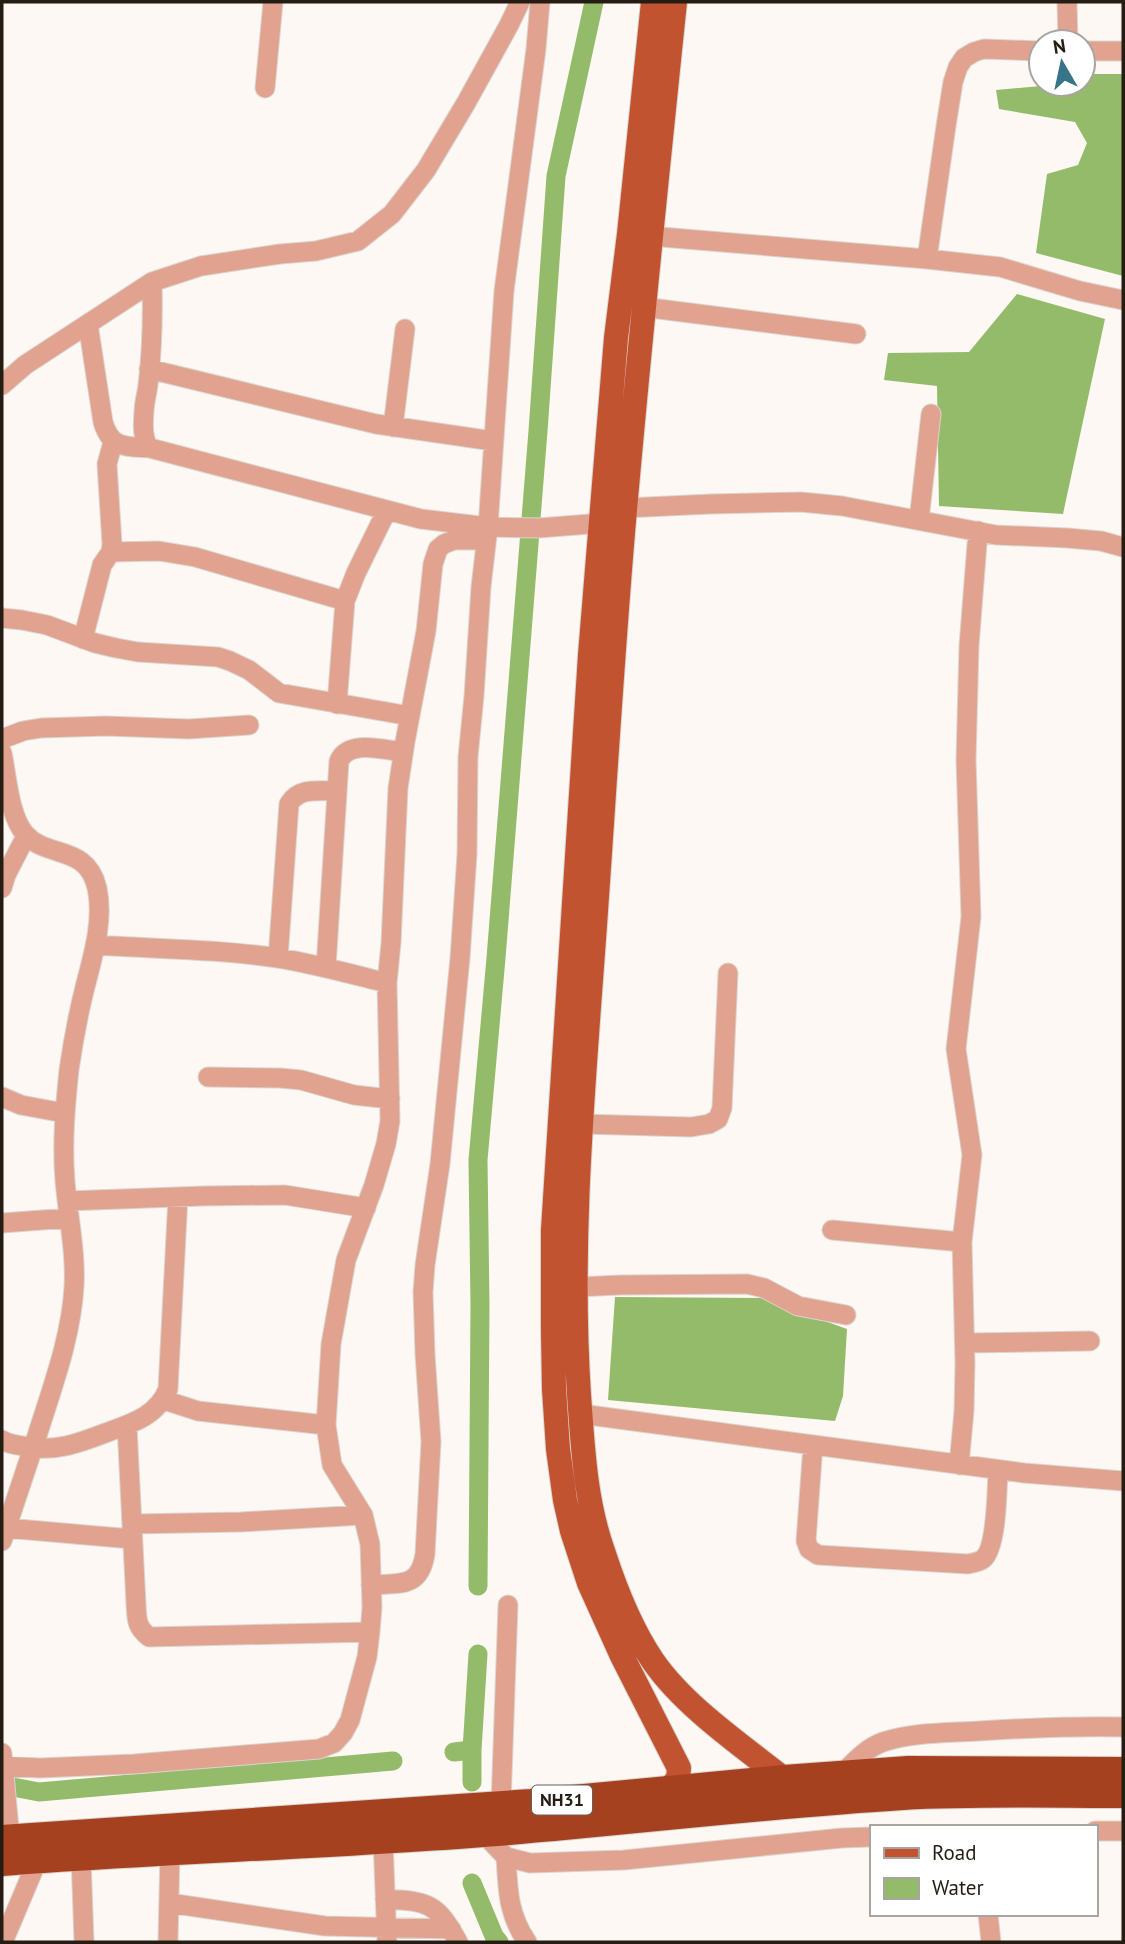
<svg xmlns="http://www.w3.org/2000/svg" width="1125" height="1944" viewBox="0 0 1125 1944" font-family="'PT Sans',sans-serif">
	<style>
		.water { fill: #93bb6a }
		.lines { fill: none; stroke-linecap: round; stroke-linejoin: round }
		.canal { stroke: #93bb6a; stroke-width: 19 }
		.minor-casing { stroke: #dad5cf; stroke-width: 21 }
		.major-casing { stroke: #dad5cf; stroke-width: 26 }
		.highway-casing { stroke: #dad5cf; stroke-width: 30 }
		.minor { stroke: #e1a28f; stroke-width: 19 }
		.major { stroke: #c25331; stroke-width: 24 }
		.highway { stroke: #a64120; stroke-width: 28 }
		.labels { text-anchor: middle; stroke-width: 5; stroke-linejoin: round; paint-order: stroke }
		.shield { fill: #fff; stroke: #66615a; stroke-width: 2 }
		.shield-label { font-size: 18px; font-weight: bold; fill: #251d14 }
	</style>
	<rect width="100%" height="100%" fill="#fdf8f3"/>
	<path class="water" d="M1083,74H1123V276L1036,253L1047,174L1078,165L1087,143L1075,122L999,109L996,90L1041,86L1042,84H1083Z
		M1017,294L1105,319L1063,514L939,506L937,386L884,380L888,353L969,352Z
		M615,1297L761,1298L847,1329L843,1396L835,1421L608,1400Z"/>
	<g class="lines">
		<path class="canal" d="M478,1586L480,1305L478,1160L496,958L538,431L556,176L594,2
			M454,1752L472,1750L478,1654
			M472,1782V1750
			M2,1785L39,1792L393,1761
			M472,1883L494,1936L499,1942"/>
		<defs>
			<path id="minor" d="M1067,2L1068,42
				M1083,51H1123
				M265,88L273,2
				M637,235L927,259L1000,267L1080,291L1123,300
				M927,259L946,126L953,82L958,67L964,58L974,52L984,49L1041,51
				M152,282C153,317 152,351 148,385C147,394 144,403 144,412C143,423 142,440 150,448L421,519L488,527L539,528L602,523L615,524
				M643,307L856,334
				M88,324L103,422C111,449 125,446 150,448
				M149,369L376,424L493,441
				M2,385L25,365L152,282L201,266L280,254L316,251L358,241L392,214L426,170L466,103L509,25L520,2
				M393,427L405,329
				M625,508L711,504L801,502L842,506L996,535L1067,538L1101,541L1123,547
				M919,520L931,414
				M111,552L159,551L195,557L345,601
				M2,618L22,620L47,625L95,643L116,648L138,652L218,657L230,661L249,670L279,693L410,716
				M83,639L102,565L111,552L112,544L107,464L113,442
				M337,704L345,601L356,573L387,510
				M2,739L23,731L41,728L106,726L189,729L249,725
				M2,753C7,776 9,816 25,834C47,859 87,844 97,888C104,920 93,956 85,987C78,1015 73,1042 69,1070C65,1108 62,1144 65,1181C68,1216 76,1252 74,1287C71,1338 52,1388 37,1436C25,1471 14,1506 2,1541
				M2,888L6,875L26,836
				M95,945C156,949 217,949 278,958C315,964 351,974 387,983L391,943L398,788L405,742L426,631L433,564L438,549L444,544L454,540H486
				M278,958L289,804C299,787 319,791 337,791
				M326,967L339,761C349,739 383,750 403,752
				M208,1077L280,1078L301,1080L354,1095L390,1099
				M2,1097L21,1105L64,1113
				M582,1124L691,1127L709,1124L718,1119L722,1108L728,973
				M67,1201L203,1196L285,1195L366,1208
				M2,1223L69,1218
				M832,1230L962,1242
				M576,1287L620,1285L747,1284L764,1288L798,1306L846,1315
				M965,1343L1090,1341
				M164,1400L198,1411L326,1425
				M581,1414L1024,1473L1123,1481
				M127,1426L136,1604C137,1620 136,1626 149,1637L370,1632
				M2,1440C8,1444 16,1445 23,1446C54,1453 79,1443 108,1432C133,1423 158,1415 168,1389L178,1197
				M813,1445L806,1541L809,1549L818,1555L968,1564C973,1563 979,1562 983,1559C997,1548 997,1488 998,1470
				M959,1465L964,1411L965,1364L962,1242L972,1155L956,1049L971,917L966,760L969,646L978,531
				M132,1524L241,1522L363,1515
				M6,1528L132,1539
				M371,1585C400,1583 420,1588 425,1554L431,1442L425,1354L423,1292L425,1265L440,1164L460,958L467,854L468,757L474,696L481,587L488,527L504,291L536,49L540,2
				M2,1753L10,1839
				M3,1766L40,1768L134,1764L319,1749L334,1743L343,1733L350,1720L367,1657L370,1632L372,1607L370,1544L363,1515L332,1465L326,1425L331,1344L346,1260L374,1185L386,1144L390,1121L387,983
				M841,1775C854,1762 866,1748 883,1742C913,1732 948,1733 979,1731C1027,1728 1075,1726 1123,1727
				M501,1804L508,1605
				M1095,1831H1123
				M483,1833L506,1857L530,1863L624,1860L842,1838L871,1837
				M383,1840L387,1942
				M81,1857L84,1942
				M506,1857C508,1891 508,1914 527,1942
				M385,1899C428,1901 437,1903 458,1942
				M169,1903L325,1926L451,1929
				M988,1914L991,1942
				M3,1942L38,1859
				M168,1942L170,1851"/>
			<path id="major" d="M653,2L629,234L616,338L590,655L553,1230V1331L554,1389L558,1449L565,1500L572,1531L589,1583L622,1656L679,1768L678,1779L668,1790
				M675,2C657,175 639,348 624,521C612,660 604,800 594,939C583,1091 569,1243 579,1395C583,1448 585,1500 603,1551C615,1588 631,1629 653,1661C684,1706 741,1745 784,1779"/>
			<path id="highway" d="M2,1839L531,1803L784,1779L908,1770L1123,1771
				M2,1862C171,1849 340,1845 509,1831C640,1820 771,1804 903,1796C976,1792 1050,1794 1123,1794"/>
		</defs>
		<use href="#minor" class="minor-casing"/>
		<use href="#major" class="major-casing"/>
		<use href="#highway" class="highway-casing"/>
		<use href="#minor" class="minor"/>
		<use href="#major" class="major"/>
		<use href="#highway" class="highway"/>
	</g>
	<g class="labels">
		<rect class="shield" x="532" y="1785.5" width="60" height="29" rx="5"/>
		<g class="shield-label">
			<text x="562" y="1806">NH31</text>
		</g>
	</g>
	<rect width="1125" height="1944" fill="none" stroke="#251d14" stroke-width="7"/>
	<rect x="870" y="1825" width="228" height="91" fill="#ffffff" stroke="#a8a5a1" stroke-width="2"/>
	<rect x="884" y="1848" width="35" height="10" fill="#c25331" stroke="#a8a5a1" stroke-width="2"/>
	<text x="932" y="1860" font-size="21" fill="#251d14">Road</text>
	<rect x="884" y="1878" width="35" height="21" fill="#93bb6a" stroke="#a8a5a1" stroke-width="2"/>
	<text x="932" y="1895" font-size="21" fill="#251d14">Water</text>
	<g transform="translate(1062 63) rotate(351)"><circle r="33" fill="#ffffff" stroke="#a8a5a1" stroke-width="2"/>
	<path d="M0-5L12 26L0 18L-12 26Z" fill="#367489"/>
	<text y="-10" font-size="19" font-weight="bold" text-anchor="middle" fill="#251d14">N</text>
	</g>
</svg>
